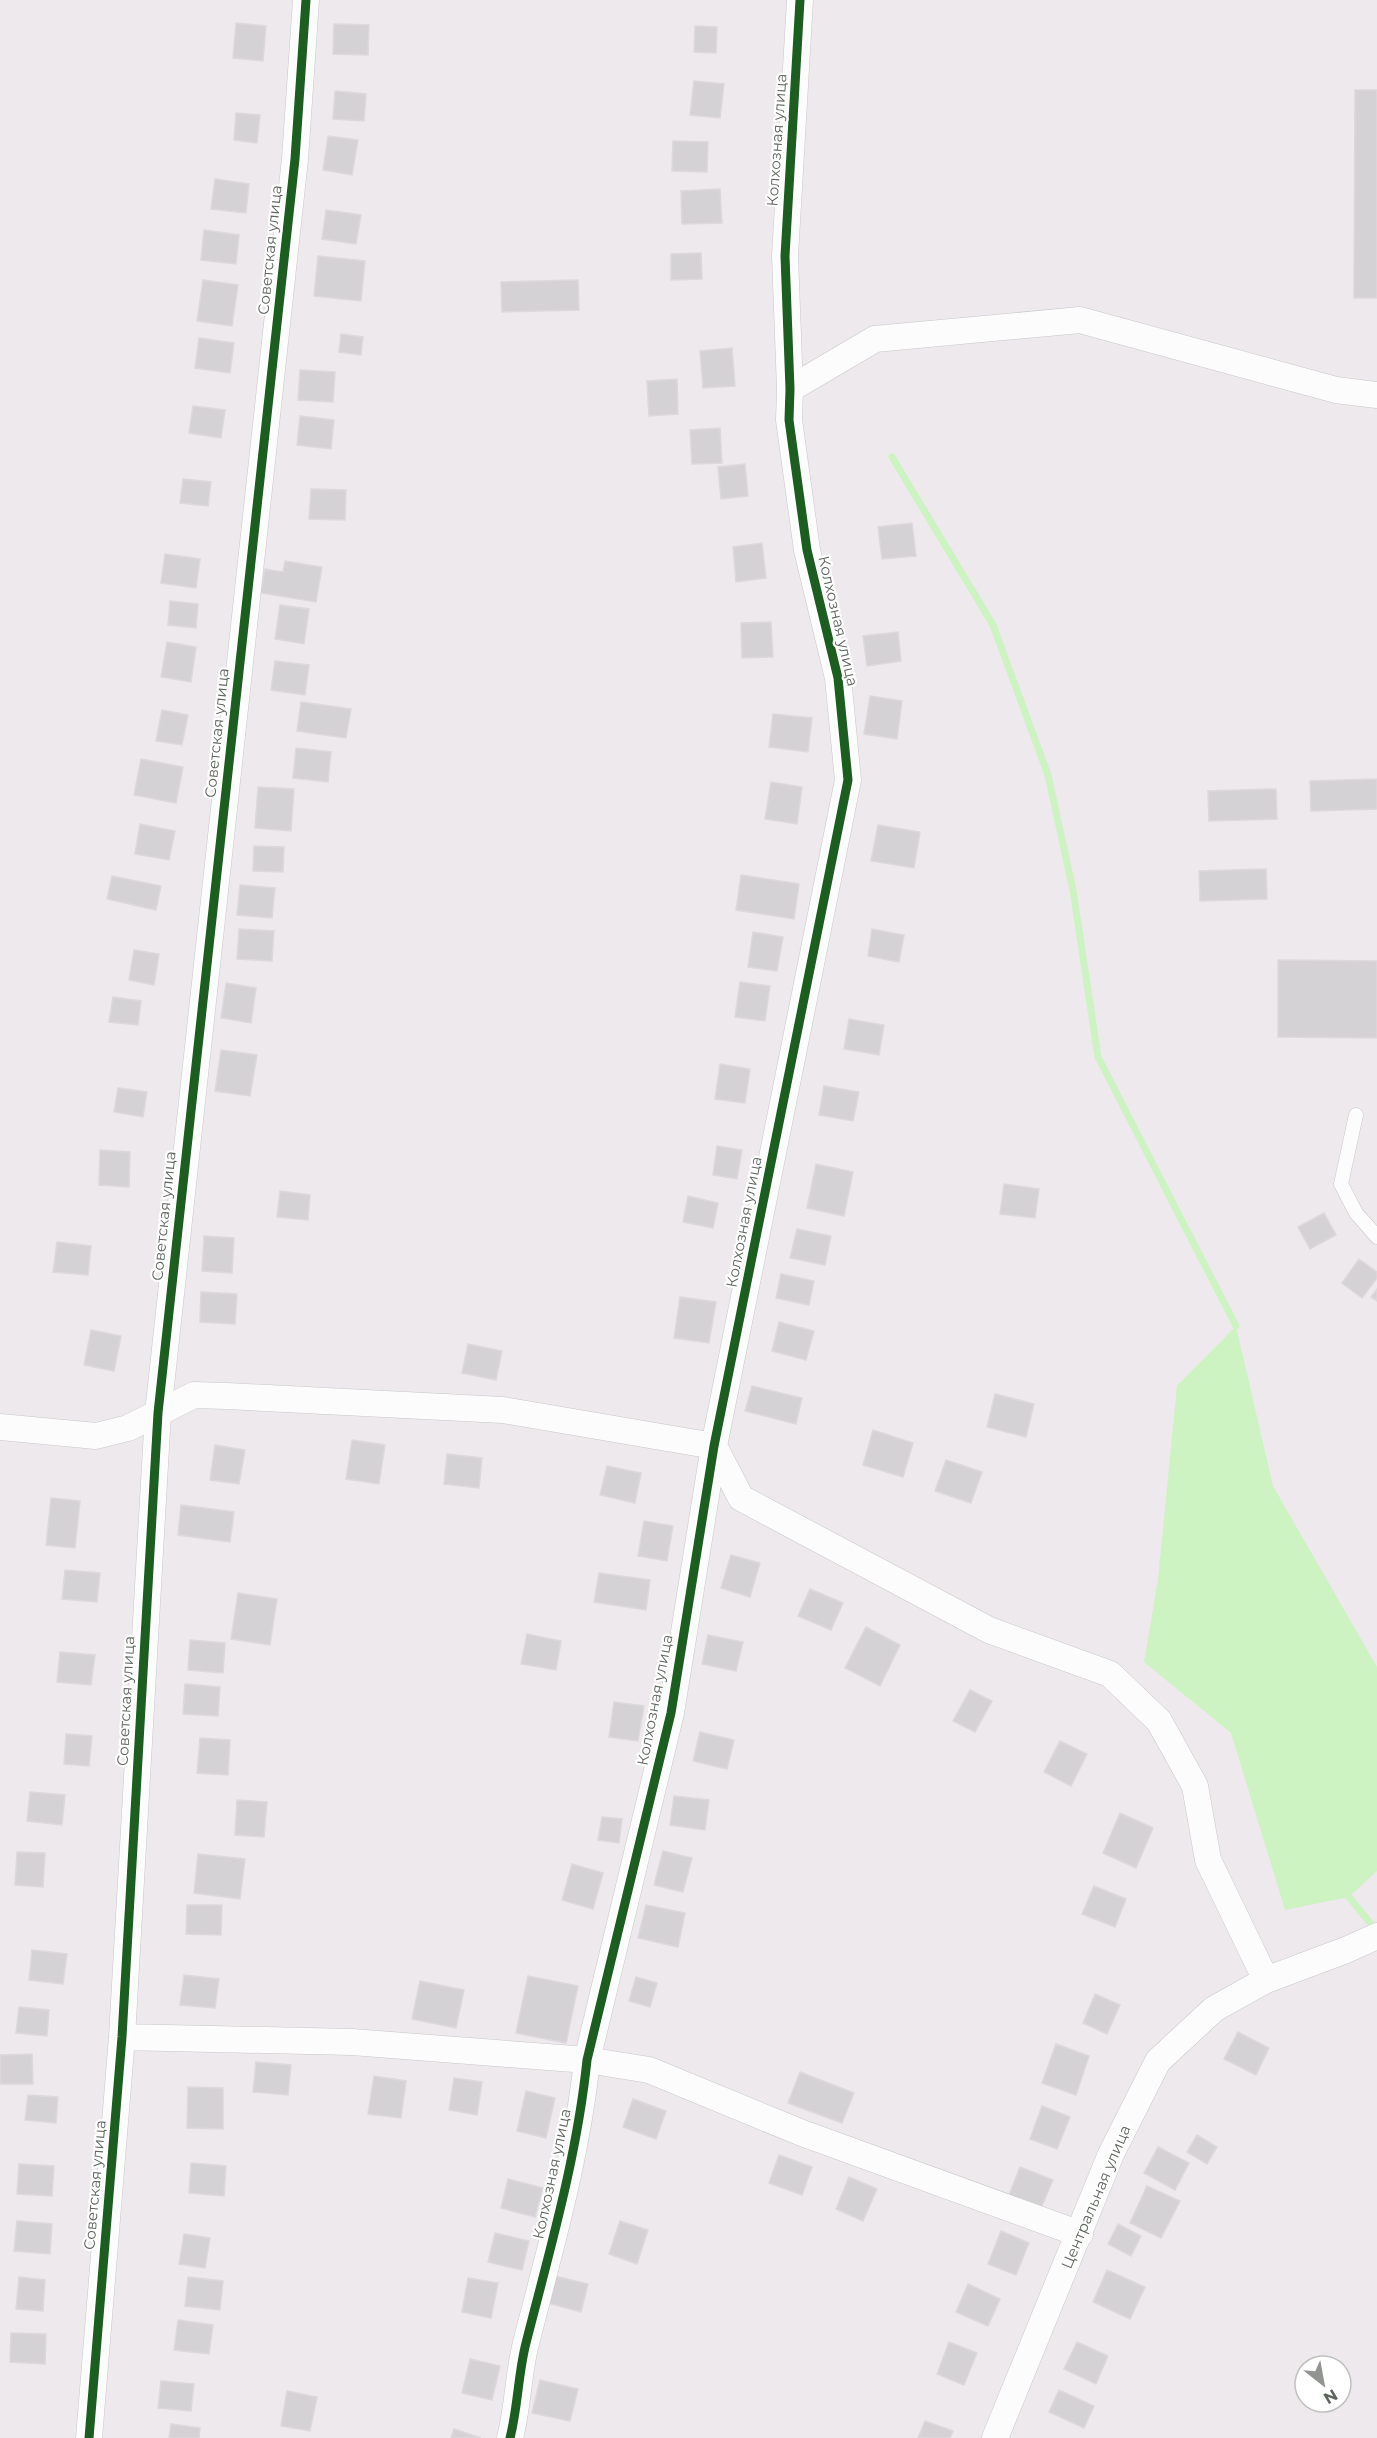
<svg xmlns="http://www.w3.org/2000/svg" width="1377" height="2438" viewBox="0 0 1377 2438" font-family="Montserrat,sans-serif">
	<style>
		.water { fill: #cef3c2 }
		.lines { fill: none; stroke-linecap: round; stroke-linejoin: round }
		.stream { stroke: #cef3c2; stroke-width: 7 }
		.building { fill: #d5d2d5; stroke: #dcd8dc; stroke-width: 1.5 }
		.lane-casing { stroke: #c8c8c8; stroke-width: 15 }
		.street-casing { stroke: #c8c8c8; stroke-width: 27 }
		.lane { stroke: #fcfcfc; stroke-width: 14 }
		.street { stroke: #fcfcfc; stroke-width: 26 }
		.cycleway-casing { stroke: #fff; stroke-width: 13 }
		.cycleway { stroke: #1b5e20; stroke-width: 9 }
		.labels { text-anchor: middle; stroke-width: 4.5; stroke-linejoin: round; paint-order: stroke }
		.street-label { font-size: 15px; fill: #5f665e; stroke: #fff }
	</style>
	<rect width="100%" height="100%" fill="#ede9ed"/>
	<path class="water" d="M1236,1326L1273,1486L1377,1667V1871L1349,1897L1285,1910L1231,1733L1144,1662L1158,1579L1177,1386Z"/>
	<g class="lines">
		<path class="stream" d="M892,457L993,625L1048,775L1073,890L1098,1057L1236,1326
			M1349,1897L1376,1930"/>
	</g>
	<path class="building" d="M236,23L266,26L263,61L233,58Z
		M334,24L369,25L368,55L333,54Z
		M695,26L717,27L716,53L694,52Z
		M694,81L724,84L720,118L690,115Z
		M1355,90H1377V298H1354Z
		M335,91L366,94L364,121L333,119Z
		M236,113L260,115L257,143L234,140Z
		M328,136L358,140L352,175L323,170Z
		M673,141L708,142L707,172L672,171Z
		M215,179L249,184L246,213L211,209Z
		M720,189L722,223L682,224L681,191Z
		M326,210L361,215L356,244L322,239Z
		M204,230L239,235L236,264L201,260Z
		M701,253L702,279L671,280V254Z
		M318,256L365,261L361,301L314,296Z
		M203,280L238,285L232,326L197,321Z
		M578,280L579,310L502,312L501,282Z
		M341,334L363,337L361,355L339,352Z
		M199,338L234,343L230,373L195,368Z
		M732,348L735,386L703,388L700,351Z
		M300,370L335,372L333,402L298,400Z
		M677,379L678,414L649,416L647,381Z
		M193,406L225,410L221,438L189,433Z
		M300,416L334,420L331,449L297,445Z
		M720,428L722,463L692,464L690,430Z
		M745,464L748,496L721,499L718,467Z
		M183,479L211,482L208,506L180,503Z
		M311,489L346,490L345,520L309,519Z
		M912,523L916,556L882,559L878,527Z
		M762,543L766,578L736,582L733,547Z
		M165,554L200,559L196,588L161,583Z
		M285,561L322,567L316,602L261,593L265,569L283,572Z
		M170,601L198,604L196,628L168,625Z
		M280,605L309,609L304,644L275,639Z
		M771,622L773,657L742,658L741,623Z
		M898,632L901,661L867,666L863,636Z
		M167,642L196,647L191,682L161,677Z
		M275,661L309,665L305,695L271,690Z
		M870,696L902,701L897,739L864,734Z
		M301,702L351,709L346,738L297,731Z
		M162,710L188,715L182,745L156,741Z
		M773,714L812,718L808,752L769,747Z
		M296,748L331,752L328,782L293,778Z
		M141,759L183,767L176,803L134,795Z
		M1377,779V809L1311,811L1310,781Z
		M771,782L802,787L797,824L765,819Z
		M258,787L294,789L291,831L255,828Z
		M1276,789L1277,819L1209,821L1208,791Z
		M140,824L175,831L169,860L135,854Z
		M878,825L920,832L914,868L871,861Z
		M254,846L284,847L283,872L253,871Z
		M1266,869L1267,899L1200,901L1199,871Z
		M741,875L799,884L794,919L736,910Z
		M112,876L161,886L156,910L107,899Z
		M240,885L275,888L272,918L237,915Z
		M239,929L274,931L272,961L237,959Z
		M872,929L904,935L899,962L868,956Z
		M753,932L783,937L777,971L748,967Z
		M134,950L159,954L154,985L129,980Z
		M1278,960L1377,961V1038L1278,1037Z
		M740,982L770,986L765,1021L735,1017Z
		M226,983L256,988L251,1023L221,1018Z
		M113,997L141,1001L138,1025L109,1022Z
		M849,1019L884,1025L879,1055L844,1049Z
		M221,1050L257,1055L250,1096L215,1091Z
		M720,1064L750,1069L745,1103L715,1099Z
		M824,1086L859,1092L853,1121L819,1115Z
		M118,1088L147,1092L143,1117L114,1112Z
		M717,1146L742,1150L737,1179L713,1175Z
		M100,1150L130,1152L129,1187L99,1185Z
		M816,1164L853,1172L844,1216L807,1208Z
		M1004,1184L1039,1189L1035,1218L1000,1214Z
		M280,1191L310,1195L308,1220L277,1217Z
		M688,1196L718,1203L713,1228L683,1222Z
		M1324,1213L1336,1235L1310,1249L1298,1227Z
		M797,1229L831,1236L825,1265L790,1258Z
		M204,1236L234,1238L232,1273L202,1271Z
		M57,1242L91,1246L88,1275L53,1272Z
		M1359,1259L1377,1272V1278L1362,1298L1342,1283Z
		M781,1274L814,1281L809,1305L776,1298Z
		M1377,1289V1301L1371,1297Z
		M201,1292L237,1294L235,1324L200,1322Z
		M680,1297L716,1302L709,1343L674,1338Z
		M779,1322L814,1331L806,1360L772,1351Z
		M91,1330L121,1336L114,1371L84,1365Z
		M468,1344L502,1351L496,1380L462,1373Z
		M752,1386L802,1398L796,1424L745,1411Z
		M995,1394L1034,1404L1026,1437L987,1427Z
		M873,1430L913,1443L903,1477L863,1465Z
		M352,1440L385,1445L379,1484L346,1479Z
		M215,1445L245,1450L239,1484L210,1480Z
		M447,1454L482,1458L479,1488L444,1484Z
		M946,1460L982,1472L971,1503L935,1491Z
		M607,1466L641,1473L635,1503L600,1495Z
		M51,1498L80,1501L75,1548L46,1545Z
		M181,1505L234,1512L230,1542L178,1535Z
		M644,1521L673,1526L667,1561L638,1556Z
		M731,1555L760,1563L750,1597L721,1588Z
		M65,1570L100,1573L97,1602L62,1599Z
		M599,1573L650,1580L646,1610L594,1602Z
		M810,1589L843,1603L831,1630L798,1616Z
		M238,1593L277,1599L270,1645L231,1639Z
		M866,1627L900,1645L880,1686L845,1668Z
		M527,1634L561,1641L556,1670L521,1664Z
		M708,1635L743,1642L736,1671L702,1664Z
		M190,1640L225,1643L223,1673L188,1670Z
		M60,1652L95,1655L91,1685L57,1682Z
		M185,1684L220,1687L218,1716L183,1714Z
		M970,1690L992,1701L975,1732L953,1721Z
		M614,1702L644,1706L638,1741L609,1737Z
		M700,1732L734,1740L727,1769L693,1761Z
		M66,1734L92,1736L89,1766L64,1764Z
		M200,1738L230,1740L228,1775L197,1773Z
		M1060,1741L1087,1754L1071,1786L1044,1772Z
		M30,1792L65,1795L62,1825L27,1821Z
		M674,1796L709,1800L705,1830L670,1825Z
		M237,1800L267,1802L264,1837L235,1835Z
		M1120,1813L1153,1828L1136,1868L1103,1853Z
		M602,1817L622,1819L619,1843L598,1840Z
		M663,1851L692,1858L683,1892L654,1885Z
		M17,1852L45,1853L43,1887L15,1885Z
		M198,1854L245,1859L240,1899L194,1893Z
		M572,1864L603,1873L593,1909L562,1900Z
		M1094,1886L1126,1899L1115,1927L1082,1914Z
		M187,1905H222L221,1935L186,1934Z
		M646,1905L685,1913L678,1947L638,1938Z
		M32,1950L67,1954L63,1984L29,1980Z
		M184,1975L219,1979L215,2008L180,2005Z
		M528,1976L578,1986L566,2043L516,2033Z
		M636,1977L657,1983L650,2007L629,2001Z
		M420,1981L464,1990L456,2028L412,2019Z
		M1095,1994L1120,2005L1107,2034L1083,2023Z
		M19,2007L49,2010L47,2036L16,2033Z
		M1238,2032L1269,2048L1256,2075L1224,2059Z
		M1056,2044L1089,2056L1076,2095L1042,2083Z
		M32,2054L33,2084H0V2055Z
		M256,2062L291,2065L288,2095L253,2092Z
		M800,2072L854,2093L842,2123L788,2103Z
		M374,2076L406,2081L401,2118L368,2114Z
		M454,2078L482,2082L477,2115L449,2110Z
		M188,2087L223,2088V2129L187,2128Z
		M526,2091L555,2098L546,2138L517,2131Z
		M28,2095L58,2097L56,2123L25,2120Z
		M633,2099L666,2111L656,2139L623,2127Z
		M1042,2106L1070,2117L1057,2149L1030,2139Z
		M1197,2135L1217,2147L1207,2164L1187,2152Z
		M1158,2147L1189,2163L1175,2190L1144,2173Z
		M779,2155L812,2167L802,2195L769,2183Z
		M191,2163L226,2166L224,2196L189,2193Z
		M19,2164L54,2166L52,2196L17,2194Z
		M1020,2167L1053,2180L1041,2208L1009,2195Z
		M849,2177L877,2189L863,2221L836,2209Z
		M508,2179L543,2188L535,2217L501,2208Z
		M1147,2186L1180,2201L1161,2238L1130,2223Z
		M17,2221L52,2224L50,2254L14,2251Z
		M620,2221L648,2230L637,2264L609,2254Z
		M1118,2224L1141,2236L1131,2256L1108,2244Z
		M1001,2231L1029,2243L1016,2275L988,2264Z
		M495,2233L529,2241L522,2270L488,2262Z
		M184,2234L210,2238L205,2268L179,2264Z
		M1107,2270L1145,2287L1130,2319L1093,2302Z
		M555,2276L588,2284L581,2312L548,2303Z
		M19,2277L45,2280L43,2311L16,2309Z
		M188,2277L223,2281L220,2310L185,2306Z
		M468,2278L498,2283L491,2318L462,2312Z
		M968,2284L1000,2299L988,2326L956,2312Z
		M178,2320L213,2325L209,2354L174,2350Z
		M11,2333L46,2334L45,2364L10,2362Z
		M949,2342L977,2353L964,2385L937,2374Z
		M1077,2342L1108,2356L1096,2384L1064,2369Z
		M470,2359L500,2366L492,2400L462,2393Z
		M540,2380L578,2389L570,2421L532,2413Z
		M161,2381L194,2384L191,2411L158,2408Z
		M1059,2390L1094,2406L1084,2428L1049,2412Z
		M287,2391L317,2397L310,2431L281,2426Z
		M925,2421L953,2431L950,2438H918Z
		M171,2424L200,2428L199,2438H169Z
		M454,2429L481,2438H451Z"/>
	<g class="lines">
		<defs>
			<path id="lane" d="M1356,1115L1341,1184L1356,1213L1377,1237"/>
			<path id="street" d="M790,389L875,339L1080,320L1336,390L1377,395
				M0,1427L96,1436L128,1428L194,1395L227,1396L503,1410L714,1446L741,1498L989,1630L1110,1674L1159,1721L1195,1786L1208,1860L1266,1980
				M122,2037L352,2042L587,2060L649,2070L802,2133L1080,2234
				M89,2438L122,2037L158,1413L295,159L306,0
				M510,2438C518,2407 518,2374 526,2343C550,2249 577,2157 587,2060L671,1713L714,1446L848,780L838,678L807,550L789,420L790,389L785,256L800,0
				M995,2438L1111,2154L1158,2061L1214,2009L1266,1980L1346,1950L1377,1936"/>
		</defs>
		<use href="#lane" class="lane-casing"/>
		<use href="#street" class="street-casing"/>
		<use href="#lane" class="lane"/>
		<use href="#street" class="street"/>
		<defs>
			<path id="cycleway" d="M89,2438L122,2037L158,1413L295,159L306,0
				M510,2438C518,2407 518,2374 526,2343C550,2249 577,2157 587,2060L671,1713L714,1446L848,780L838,678L807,550L789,420L790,389L785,256L800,0"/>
		</defs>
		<use href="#cycleway" class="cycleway-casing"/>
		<use href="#cycleway" class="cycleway"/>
	</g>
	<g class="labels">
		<g class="street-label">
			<text transform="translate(777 140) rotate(-86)" y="5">Колхозная улица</text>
			<text transform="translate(270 250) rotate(-84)" y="5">Советская улица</text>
			<text transform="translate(838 621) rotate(77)" y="5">Колхозная улица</text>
			<text transform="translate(217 733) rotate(-84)" y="5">Советская улица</text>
			<text transform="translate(164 1216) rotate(-84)" y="5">Советская улица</text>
			<text transform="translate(744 1222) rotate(-79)" y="5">Колхозная улица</text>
			<text transform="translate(655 1700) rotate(-79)" y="5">Колхозная улица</text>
			<text transform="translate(126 1701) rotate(-87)" y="5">Советская улица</text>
			<text transform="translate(552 2174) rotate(-78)" y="5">Колхозная улица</text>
			<text transform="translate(95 2185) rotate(-85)" y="5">Советская улица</text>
			<text transform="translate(1096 2197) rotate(-67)" y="5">Центральная улица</text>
		</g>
	</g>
	<g transform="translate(1323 2384) rotate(149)"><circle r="28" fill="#ffffff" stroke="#bfc2bf" stroke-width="1.5"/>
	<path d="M0-4.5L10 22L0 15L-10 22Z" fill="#919490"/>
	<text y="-9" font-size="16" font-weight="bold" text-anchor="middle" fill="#5f665e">N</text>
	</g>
</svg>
